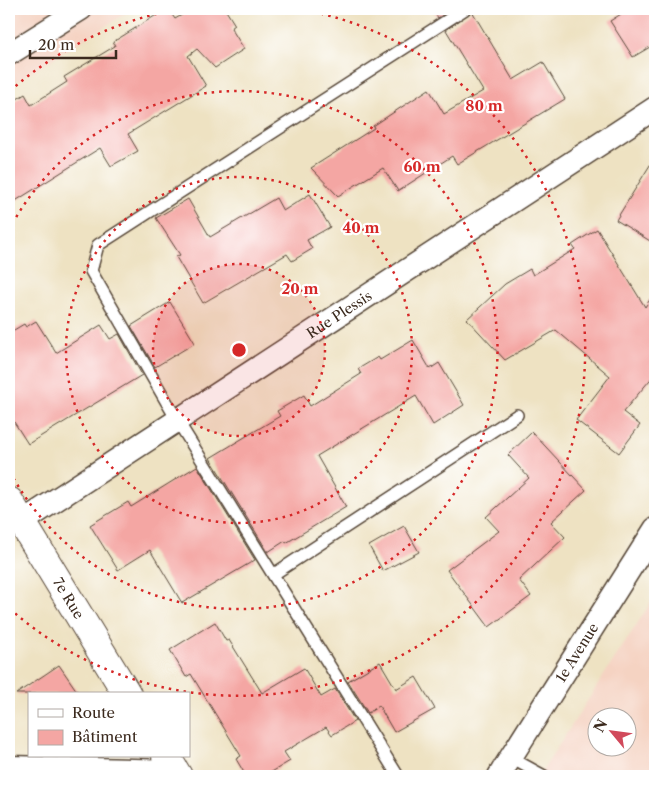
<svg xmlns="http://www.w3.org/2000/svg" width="664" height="785" viewBox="0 0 664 785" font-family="'Libre Caslon Text',serif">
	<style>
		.built { fill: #f5d3c2; fill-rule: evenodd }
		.building { fill: #f4a6a3 }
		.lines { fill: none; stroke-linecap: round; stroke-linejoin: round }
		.service-casing { stroke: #564637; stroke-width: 14 }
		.minor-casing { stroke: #564637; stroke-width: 25 }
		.tertiary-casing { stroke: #564637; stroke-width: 30 }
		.service { stroke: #fff; stroke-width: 11 }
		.minor { stroke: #fff; stroke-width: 22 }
		.tertiary { stroke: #fff; stroke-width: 28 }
		.ring { fill: none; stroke: #d62828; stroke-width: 2.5; stroke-dasharray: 2.5 5 }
		.labels { text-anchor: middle; stroke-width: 4.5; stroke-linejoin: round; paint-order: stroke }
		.street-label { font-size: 14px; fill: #3b2a1e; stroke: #fff }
		.centre { fill: #d62828; stroke: #fff; stroke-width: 2.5 }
		.ring-label { font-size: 15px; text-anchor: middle; font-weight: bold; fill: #d62828; stroke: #fff; stroke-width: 4.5; stroke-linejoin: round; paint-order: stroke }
	</style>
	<rect width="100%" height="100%" fill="#fff"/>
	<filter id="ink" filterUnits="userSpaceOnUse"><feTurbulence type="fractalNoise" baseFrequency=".02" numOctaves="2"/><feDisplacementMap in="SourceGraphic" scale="10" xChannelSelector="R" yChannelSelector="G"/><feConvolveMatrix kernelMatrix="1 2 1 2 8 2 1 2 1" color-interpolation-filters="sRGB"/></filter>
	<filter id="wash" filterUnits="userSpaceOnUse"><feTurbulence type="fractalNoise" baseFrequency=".0096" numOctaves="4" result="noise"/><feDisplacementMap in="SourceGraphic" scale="20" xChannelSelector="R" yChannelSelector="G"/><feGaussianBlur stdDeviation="1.12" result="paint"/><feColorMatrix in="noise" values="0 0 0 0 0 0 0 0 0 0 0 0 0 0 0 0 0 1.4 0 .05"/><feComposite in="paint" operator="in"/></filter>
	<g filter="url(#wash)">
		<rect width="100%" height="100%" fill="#eee2c2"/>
		<path class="built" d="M9,9H133L9,86Z
			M655,596V776H539ZM596,718H626V748H596Z"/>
		<g id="blocks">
			<path class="building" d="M166,9H168L175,19L192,9H225L235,25L231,28L244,49L215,68L197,49L188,56L206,86L128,134L138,151L111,166L100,148L9,205V104L25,94L31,105L67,82L64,77L115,46L113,42Z
				M433,9H452L438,18Z
				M629,9H655V44L633,57L610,21Z
				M472,11L513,80L543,62L565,99L457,164L452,156L398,191L383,168L338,196L311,168L374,128L373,126L429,89L444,114L483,91L446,30Z
				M655,157V244L616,220Z
				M310,194L330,227L307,240L312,249L292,261L287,254L203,303L176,257L180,255L156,218L188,199L210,237L276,198L283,211Z
				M597,229L645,307L655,292V374L623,412L640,425L619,453L576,420L610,376L556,330L505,360L467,319L505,284L530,269L533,275L575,249L572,245Z
				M170,302L195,343L155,367L131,326Z
				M36,321L56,353L101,325L110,339L119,334L142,375L28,444L9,414V333L24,324L26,327Z
				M413,340L430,369L439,363L464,405L433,425L416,396L317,456L346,507L286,543L285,541L268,552L210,458L280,416L277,411L304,395L310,406L361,374L358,369L378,357L380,360Z
				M532,432L586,490L551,522L565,537L519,580L531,596L489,627L447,570L499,531L486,517L529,478L508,455Z
				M197,466L255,560L182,603L150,550L118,570L90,525L128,502L131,507Z
				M404,526L419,552L383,571L369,546Z
				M215,622L226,641L229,640L262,693L304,668L321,697L335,689L355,721L332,735L326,727L284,752L290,761L265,776H246L236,759L241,756L191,674L186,677L170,650Z
				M380,662L396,689L416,677L435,709L394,732L379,706L368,713L348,681Z
				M59,665L79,694H16Z"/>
		</g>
	</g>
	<g filter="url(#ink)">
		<use href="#blocks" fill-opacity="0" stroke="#564637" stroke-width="1"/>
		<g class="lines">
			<defs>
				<path id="service" d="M274,574L517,415
					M511,758L544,776
					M398,776L177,420L91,271L98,245L465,9"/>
				<g id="minor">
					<path d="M9,54L81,9"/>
					<path id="s1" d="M22,522L655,108"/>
					<path d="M9,767L175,771"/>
					<path id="s2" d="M499,776L655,529"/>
				</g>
				<g id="tertiary">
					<path id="s3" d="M9,501L127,694"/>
					<path d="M166,756L178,776"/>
				</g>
			</defs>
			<use href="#service" class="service-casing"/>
			<use href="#minor" class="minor-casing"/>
			<use href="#tertiary" class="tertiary-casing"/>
			<use href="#service" class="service"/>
			<use href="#minor" class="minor"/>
			<use href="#tertiary" class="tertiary"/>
		</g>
	</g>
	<circle cx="239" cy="350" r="86" fill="#d62828" fill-opacity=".12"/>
	<g class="ring">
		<circle cx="239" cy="350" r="86"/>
		<circle cx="239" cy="350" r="173"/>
		<path d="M9 230A259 259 0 1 1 9 470"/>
		<path d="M10 91A346 346 0 0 1 179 9M299 9A346 346 0 1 1 10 609"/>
	</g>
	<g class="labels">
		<g class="street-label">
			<text dy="5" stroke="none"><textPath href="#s1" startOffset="379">Rue Plessis</textPath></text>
			<text dy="5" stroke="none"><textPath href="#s3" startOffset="114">7e Rue</textPath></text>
			<text dy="5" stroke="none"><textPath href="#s2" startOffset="146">1e Avenue</textPath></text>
		</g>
	</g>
	<circle cx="239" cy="350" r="8" class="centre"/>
	<g class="ring-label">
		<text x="484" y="111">80 m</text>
		<text x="422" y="172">60 m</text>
		<text x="361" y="233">40 m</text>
		<text x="300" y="294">20 m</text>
	</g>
	<rect width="664" height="785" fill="none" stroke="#fff" stroke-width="30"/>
	<rect x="28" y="692" width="162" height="65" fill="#ffffff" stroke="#b1aaa5"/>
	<rect x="38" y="709" width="25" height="8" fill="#ffffff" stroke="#b1aaa5"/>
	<text x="72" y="718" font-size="15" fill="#3b2a1e">Route</text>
	<rect x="38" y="730" width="25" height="15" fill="#f4a6a3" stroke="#b1aaa5"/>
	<text x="72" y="742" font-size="15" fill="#3b2a1e">Bâtiment</text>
	<g transform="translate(612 732) rotate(299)"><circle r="24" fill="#ffffff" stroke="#b1aaa5"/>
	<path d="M0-4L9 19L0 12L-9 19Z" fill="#d1495b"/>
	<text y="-8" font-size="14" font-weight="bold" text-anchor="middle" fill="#3b2a1e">N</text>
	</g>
	<path d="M30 50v8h86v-8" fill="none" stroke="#3b2a1e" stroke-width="2.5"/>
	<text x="38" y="50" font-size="15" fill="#3b2a1e" stroke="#ffffff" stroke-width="4" paint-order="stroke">20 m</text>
</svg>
